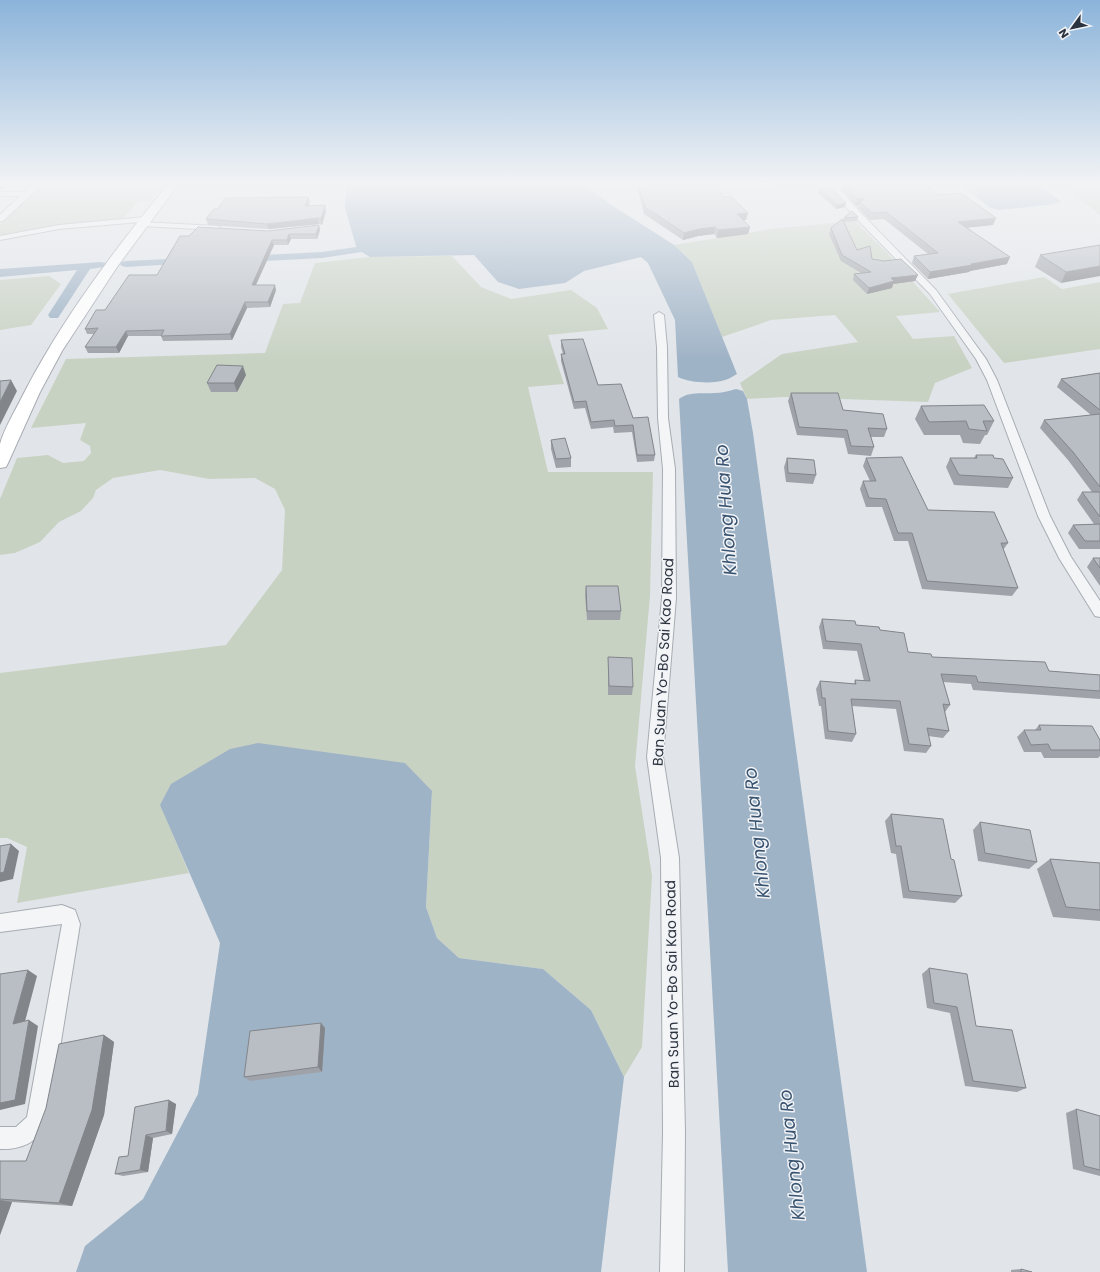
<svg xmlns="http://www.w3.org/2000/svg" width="1100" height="1272" viewBox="0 0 1100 1272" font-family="Poppins,sans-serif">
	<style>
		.green { fill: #c8d2c3 }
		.water { fill: #9fb3c6 }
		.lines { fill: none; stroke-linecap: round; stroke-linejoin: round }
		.canal { fill: #9fb3c6; fill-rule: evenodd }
		.street-casing { stroke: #a7acb3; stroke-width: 2 }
		.secondary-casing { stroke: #a7acb3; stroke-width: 2 }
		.street { fill: #f4f5f7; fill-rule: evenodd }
		.secondary { fill: #fff; fill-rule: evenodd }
		.wall { fill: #9fa3a9 }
		.shaded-wall { fill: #82858a }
		.building { fill: #b9bec5; stroke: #82858a }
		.labels { text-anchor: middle; stroke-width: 3; stroke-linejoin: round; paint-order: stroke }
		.street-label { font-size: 14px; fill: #2b333f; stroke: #f1f3f6 }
		.near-water-label { font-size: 18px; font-style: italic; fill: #385370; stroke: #f1f3f6 }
	</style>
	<rect width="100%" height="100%" fill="#e1e5e9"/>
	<path class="green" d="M43,182H166L149,202L138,201L123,219L57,225L0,235V224Z
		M580,182H811L773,191L692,197L650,191L594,193Z
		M1058,182H1100V215Z
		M855,221L889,255L940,312L896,316L913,339L954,336L972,368L935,383L928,402L784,397L747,399L740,383L782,354L858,342L835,315L771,320L722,337L692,262L674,245L771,229Z
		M452,256L481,287L511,299L571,290L597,308L608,329L548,335L564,384L528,387L548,472H653L650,596L635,766L652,876L642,1047L624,1077L591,1010L543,969L459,958L437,938L426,907L432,791L160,804L189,873L17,903L27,847L7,838H0V673L226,645L282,570L285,510L275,489L255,478L209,479L160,470L113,478L96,490L93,498L81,511L59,522L40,542L15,553L0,555V499L17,458L48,455L63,463L84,461L91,453L90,446L80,440L86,423L31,428L66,359L265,353L283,304L300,303L315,263L370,257Z
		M49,276L61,284L31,325L0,330V280Z
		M1044,277L1062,289L1100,282V349L1004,363L948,294Z"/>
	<path class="water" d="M347,182H580L613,206L674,245L692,262L737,374C733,376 729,379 725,380C714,384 689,383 678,377L675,320L648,263L641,257L584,271L565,283L519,289L498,282L474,255L370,257L357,249L345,208Z
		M958,182H1036L1061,201L1056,204L998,210L989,207Z
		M736,389L743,391L747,399L753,433L867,1272H728L679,399C689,391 702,394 714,393C722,393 729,391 736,389Z
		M258,743L405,763L432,791L426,907L437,938L459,958L543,969L591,1010L624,1077L601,1272H76L85,1246L143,1199L198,1094L220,943L160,805L171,784L230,749Z"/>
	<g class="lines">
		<path class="canal" d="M384,243L388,244L390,246L388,248L322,258L242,262L238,261L236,259L238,257L242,256L322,252Z
			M189,258L193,259L195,261L193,263L126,267L122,266L120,264L122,262L126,261Z
			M101,262L105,263L107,265L105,267L90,269L58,318H50L48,315L77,270L0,277V269Z"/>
		<defs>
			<path id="street" d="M36,182H44L3,221H0V215L20,196H0V192H25Z
				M825,182H833L859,211L936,290L986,359L997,380L1050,516L1071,557L1100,601V617L1095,616L1059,558L1038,516L987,380L976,359L930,294L853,215Z
				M145,217L149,219L142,222L217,226L221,228L217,230L141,226L137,224L140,222L59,229L0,240V236L59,225Z
				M659,312L664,315L667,347L668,418L675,469L676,598L663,757L679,858L685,1132L684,1272H660L663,1132L661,858L647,757L662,598L663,469L658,418L657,347L654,315Z
				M62,905L75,910L80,924L48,1122C39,1142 21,1150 0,1149V1127H16L27,1117L62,924L0,932V914Z"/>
			<path id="secondary" d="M170,182H180L117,267L62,351L40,392L8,463L6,467L0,468C0,461 0,451 0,444C4,429 15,411 22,397C61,320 115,249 170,182Z"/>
		</defs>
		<use href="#street" class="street-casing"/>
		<use href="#secondary" class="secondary-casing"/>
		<use href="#street" class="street"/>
		<use href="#secondary" class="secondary"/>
	</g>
	<path class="wall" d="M842,182H921L938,195L993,225L967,227L1007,264L970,271L969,272L928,279L912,263L914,256L928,254L884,219L870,220L858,208L859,205L856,206L842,190L844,184Z
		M639,188L723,197L746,220H743L750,227L748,234L717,238L714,234L698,236L683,240L644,214L639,195Z
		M819,189L845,207L836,209L818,193Z
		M308,197L310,202L308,206L325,205L326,211L322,225L319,224L269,229L208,225L206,219L218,209Z
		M858,217L857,221L844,222L857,250L872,259L915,281L893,284L892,288L867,294L853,280L854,274L861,273L841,261L829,234L831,228L843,221L844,218Z
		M319,225L320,230L317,239H291L288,245H274L256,285L276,290L270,307L247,308L232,340L163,341L161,336H128L119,353H88L85,347L94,334H87L85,329L105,310L157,275L189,236L268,231Z
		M1100,245L1061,283L1035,267L1040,255Z
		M561,340L598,385L633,418L655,455L654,461L637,462L632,432L614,433L613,427L591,429L585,408L574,409L561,361V354H563L561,347Z
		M1100,373V549H1079L1068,533L1073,525L1094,524L1077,500L1082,492H1092L1068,460L1040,428L1044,420L1091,415L1057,387L1061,379Z
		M246,375L237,392H211L207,383Z
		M791,393L843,410L887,429L884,437H871L874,447L871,456L848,454L844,438L797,435L788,401Z
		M921,406L994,421L987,435H985L980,444L963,443L960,435H924L915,419Z
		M551,440L571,458V467L556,468L551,449Z
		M976,455L994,458L1013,478L1008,488L954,485L946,467L950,458H974Z
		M787,458L816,475L813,484L786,482L784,467Z
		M866,458L928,510L1008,543L1003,550L1018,588L1012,596L922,589L908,541H894L882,507H866L860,489L863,481H870L863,466Z
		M1093,558H1100V586L1087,567Z
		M586,586L621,611L620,620H587L585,595Z
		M822,619L880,630L908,652L932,657L1049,671L1100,675V699L973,690L971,684L943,682L950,705L945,712L949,731L943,738L928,736L931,746L926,753L904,751L896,709L852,706L856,734L852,742L825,739L821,706H819L816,689L820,681L854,684L855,680L864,681L857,651L823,649L819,627Z
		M608,657L633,687L632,695H608Z
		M1039,725L1100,740V756L1098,758H1044L1041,752H1024L1017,737L1024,730H1035Z
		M891,814L951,859L962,896L955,903L903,898L896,854L891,853L885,821Z
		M980,822L1037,862L1029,869L978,861L973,830Z
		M1050,859L1100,863V921L1053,917L1037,869Z
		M929,968L976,1026L1026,1088L1017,1092L965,1086L950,1013L927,1008L922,974Z
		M321,1023L325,1028L322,1072L250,1081L244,1077Z
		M104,1035L114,1042L104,1115L72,1206L12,1202L0,1235V1161H26Z
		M176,1104L172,1134L153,1138L148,1172L123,1176L115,1174L128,1156L135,1107Z
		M1076,1109L1100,1116V1176L1073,1169L1066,1113Z
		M1021,1269L1032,1272H1011V1270Z"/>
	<path class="shaded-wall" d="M0,182H9L0,190Z
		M308,197L310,202L306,212L305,206Z
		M858,199H864L860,202L859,205L856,206Z
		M846,203L845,207L836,209L837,205Z
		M325,205L326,211L322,225L321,219Z
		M748,213L746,220L736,221L737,214Z
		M318,218L319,224L269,229L267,224Z
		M996,218L993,225L956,229L958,222Z
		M319,225L320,230L317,239L316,234Z
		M715,227L714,234L698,236L683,240L684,233L699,229Z
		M750,227L748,234L717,238L718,230Z
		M289,234L291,239L288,245L287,240Z
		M272,240L274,245L253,291L252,285Z
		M1010,257L1007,264L970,271L969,272L928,279L930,272Z
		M1100,266V276L1061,283L1066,272Z
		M918,275L915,281L893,284L892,288L867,294L869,288L891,278Z
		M275,285L276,290L270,307L268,302Z
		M245,302L247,308L232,340L230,334Z
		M126,331L128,336L119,353L116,347Z
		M243,366L246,375L237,392L234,383Z
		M11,380L17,391L0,425V402Z
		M11,844L19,851L13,879L0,882V873Z
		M28,970L37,976L23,1029L13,1024Z
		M29,1020L38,1026L25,1104L0,1110V1103Z
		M321,1023L325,1028L322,1072L318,1067Z
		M104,1035L114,1042L104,1115L72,1206L59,1203Z
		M169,1100L176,1104L172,1134L166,1131Z
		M146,1135L153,1138L148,1172L140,1170Z
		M0,1200L12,1202L0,1235Z"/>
	<path class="building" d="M851,182H921L926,185L938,195L961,193L996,218L958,222L1010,257L971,264L972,265L930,272L914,256L938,253L886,212L872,213L860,202L864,199H858L844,184L852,183Z
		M718,186L723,197L731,196L748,213L737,214L750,227L718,230L715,227L699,229L684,233L645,207L639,188Z
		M832,188L846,203L837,205L819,189Z
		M308,197L305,206L325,205L321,219L318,218L267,224L206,219L214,209H218L225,198Z
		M852,211L858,217L844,218Z
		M842,219L857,250L870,246L872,259L884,261L901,259L918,275L891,278L894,281L869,288L854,274L871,272L842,255L831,228Z
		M319,225L316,234H289L287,240H272L252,285H275L268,302H245L230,334L161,336L164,330L126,331L116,347H85L98,328L85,329L96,310H105L129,275H157L180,236H189L198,227L268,231Z
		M1100,245V266L1066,272L1040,255Z
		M583,339L598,385L621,384L633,418L648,417L655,455H637L633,425L615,426L614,420L591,422L586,401L574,402L561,354H565L561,340Z
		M217,365L243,366L234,383H207Z
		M1100,373V410L1061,379Z
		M11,380L0,402V381Z
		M791,393H838L843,410L883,414L887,429L868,428L874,447L851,446L847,430L799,427Z
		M984,405L994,421H983L987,431L969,429L966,421L929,422L921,406Z
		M1100,414V487L1073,452L1044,420Z
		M565,438L571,458L556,459L551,440Z
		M976,455H993L994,458L1003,459L1013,478L959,475L950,458H977Z
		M902,457L928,510L994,512L1008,543H1001L1018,588L927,581L912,533H898L886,499L869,498L863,481H876L866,458Z
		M787,458L814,460L816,475L788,473Z
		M1082,492H1100V517Z
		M1100,524V541H1085L1073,525Z
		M1093,558H1100V568Z
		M586,586H618L621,611H587Z
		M822,619L855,621L856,625L879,627L880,630L904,633L908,652L931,654L932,657L1045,662L1049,671L1100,675V691L978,682L976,676L941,674L950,705L943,704L949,731L927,728L931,746L909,744L900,701L851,699L856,734L828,731L825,698H822L820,681L856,684L855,680L870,681L861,644L826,641Z
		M608,657L632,658L633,687L609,686Z
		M1039,725L1092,726L1100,740V750H1051L1048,744L1031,745L1024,730H1041Z
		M891,814L943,819L951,859L954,860L962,896L909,891L901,846H896Z
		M980,822L1030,830L1037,862L985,853Z
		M11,844L4,872L0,873V846Z
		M1050,859L1100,863V910L1066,907Z
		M929,968L967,974L976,1026L1012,1030L1026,1088L973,1081L957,1007L934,1003Z
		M28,970L13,1024L29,1020L15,1100L0,1103V974Z
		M321,1023L318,1067L244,1077L250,1031Z
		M104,1035L92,1110L59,1203L0,1199V1161H26L46,1108L59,1044Z
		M169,1100L166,1131L146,1135L140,1170L115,1174L119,1157L128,1156L135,1107Z
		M1076,1109L1100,1116V1170L1084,1166Z
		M1021,1269L1032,1272H1021Z"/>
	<linearGradient id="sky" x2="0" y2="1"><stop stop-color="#8bb4da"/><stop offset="0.51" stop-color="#f2f3f5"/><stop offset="1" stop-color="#f2f3f5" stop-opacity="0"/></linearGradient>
	<rect width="1100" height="360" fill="url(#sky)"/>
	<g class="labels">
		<g class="street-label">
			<text transform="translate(663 662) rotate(-87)" y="5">Ban Suan Yo-Bo Sai Kao Road</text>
			<text transform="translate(672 984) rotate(-91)" y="5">Ban Suan Yo-Bo Sai Kao Road</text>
		</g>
		<g class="near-water-label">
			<text transform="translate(726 510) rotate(-94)" y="6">Khlong Hua Ro</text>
			<text transform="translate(757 833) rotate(-96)" y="6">Khlong Hua Ro</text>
			<text transform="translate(792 1155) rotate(-96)" y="6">Khlong Hua Ro</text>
		</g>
	</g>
	<g transform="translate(1072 28) rotate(237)" stroke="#f1f3f6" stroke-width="3" paint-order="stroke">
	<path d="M0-3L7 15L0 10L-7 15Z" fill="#2b333f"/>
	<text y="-6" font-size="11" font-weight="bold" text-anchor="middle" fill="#2b333f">N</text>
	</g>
</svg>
